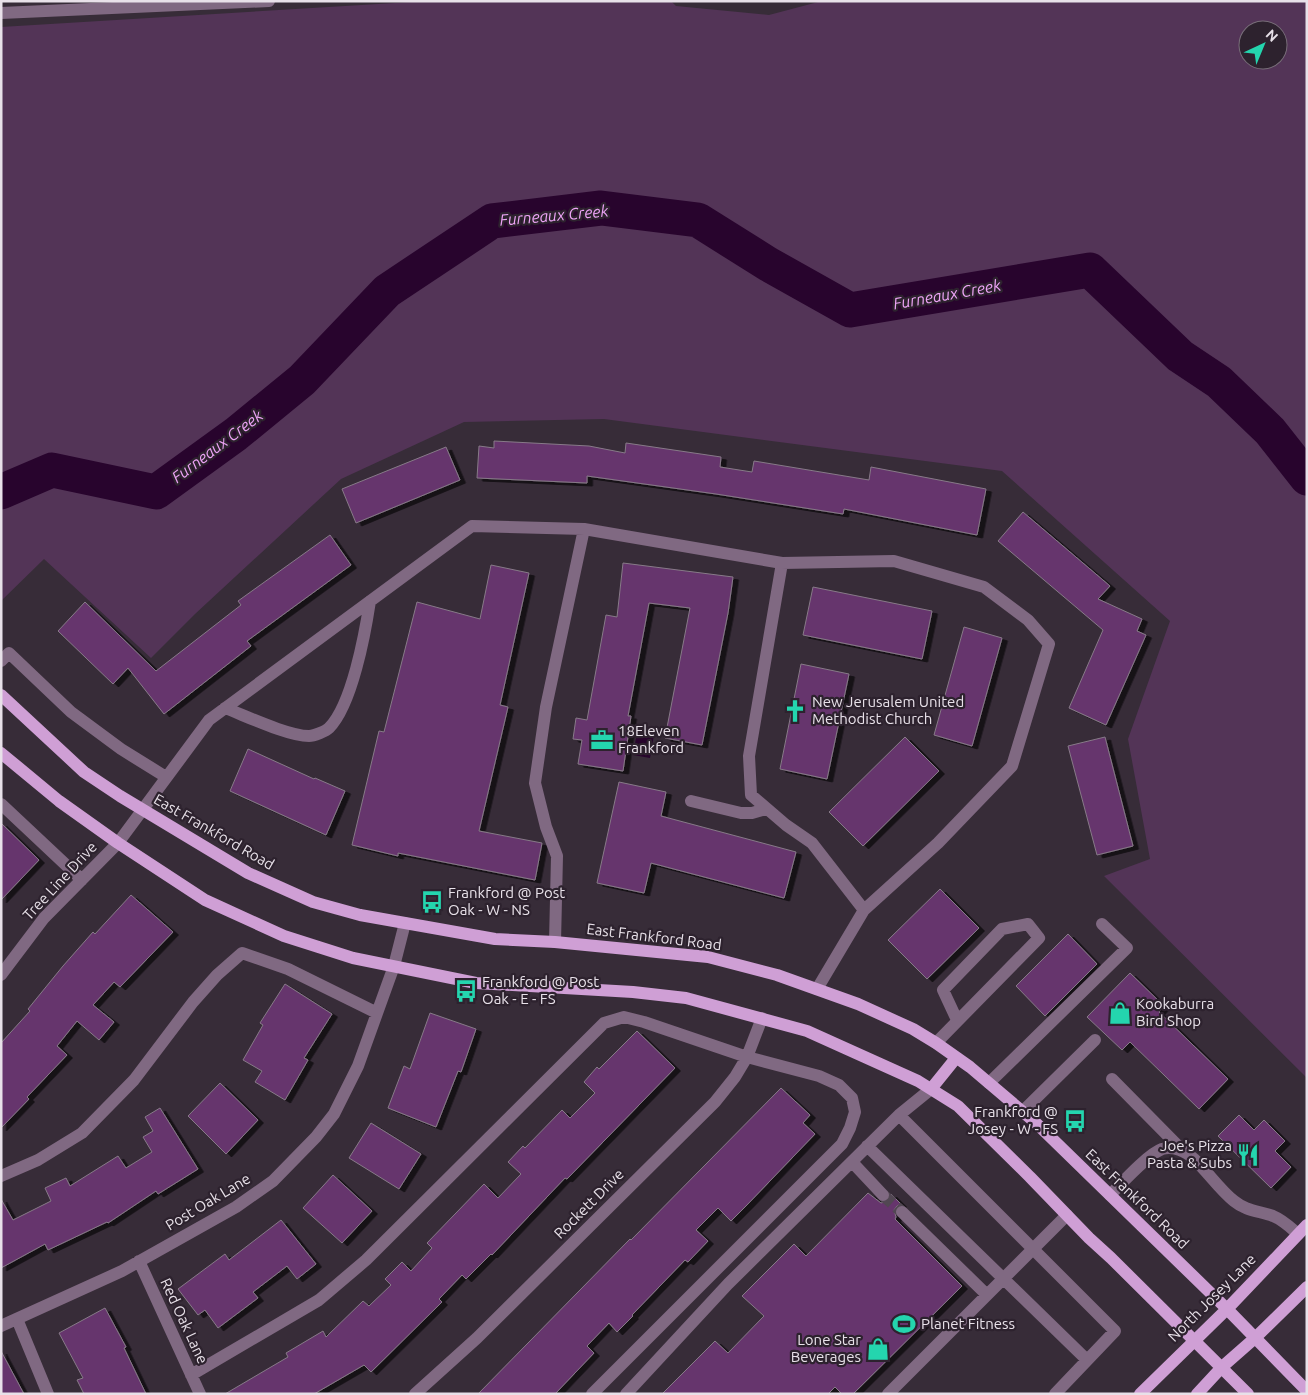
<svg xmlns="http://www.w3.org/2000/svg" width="1308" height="1395" viewBox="0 0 1308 1395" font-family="Ubuntu,sans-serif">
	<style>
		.green { fill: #533457; fill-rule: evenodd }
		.water { fill: #28042d }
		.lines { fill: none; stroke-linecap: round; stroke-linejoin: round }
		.river { stroke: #28042d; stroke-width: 35 }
		.building { fill: #66356d; stroke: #877a88; filter: url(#shadow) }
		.minor-tunnel { stroke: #524753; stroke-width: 12; stroke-dasharray: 12 6; stroke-linecap: butt }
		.minor { stroke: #806982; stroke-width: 12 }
		.major { stroke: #cf9fd5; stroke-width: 12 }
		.labels { text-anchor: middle; stroke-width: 4.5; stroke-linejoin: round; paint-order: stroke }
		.poi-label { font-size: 15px; fill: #e8e1e9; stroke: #2d222e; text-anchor: start }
		.street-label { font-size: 15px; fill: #e8e1e9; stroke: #2d222e }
		.water-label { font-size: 16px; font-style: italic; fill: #eda4f6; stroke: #2d222e }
	</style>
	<defs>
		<filter id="shadow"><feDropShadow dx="5.5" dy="3" stdDeviation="0" flood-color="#0009"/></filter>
	</defs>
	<rect width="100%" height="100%" fill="#372c38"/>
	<path class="green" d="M428,1H671L676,6L769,15L822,1H1307V1078L1104,876L1150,859L1128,739L1170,621L1002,471L604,419L464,422L341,479L195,614L151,658L44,559L1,601V27ZM1248,30H1278V60H1248Z"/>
	<path class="water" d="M638,726L655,729L650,758L633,755Z"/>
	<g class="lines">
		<path class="river" d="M1,492L52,470L156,492L236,434L302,380L387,291L492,221L601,208L698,220L768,264L850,310L1090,270L1180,356L1219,382L1270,431L1307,478"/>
	</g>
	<path class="building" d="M494,441L589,446L625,453L626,443L721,457L720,467L752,472L754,461L869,480L871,467L986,489L977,535L844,509L843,514L716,494L587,476V483L477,478L479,446L494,448Z
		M446,447L460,480L356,523L342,489Z
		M1023,512L1110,586L1098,599L1142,619L1137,631L1146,635L1106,725L1069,708L1103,630L998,541Z
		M330,535L351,565L247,641L251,646L164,714L128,668L113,684L58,631L85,602L156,671L241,605L238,601Z
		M623,563L733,577L728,613L702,745L665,738L690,608L649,603L628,716H631L623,771L578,764L582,740L573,739L576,718L587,720L606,615L617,617Z
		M491,565L529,573L500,705L508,707L479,831L542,843L535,880L398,853V856L352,845L379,731L384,732L417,602L480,619Z
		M813,587L932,611L922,659L803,635Z
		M964,627L1002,638L972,746L934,735Z
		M801,664L849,674L827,779L780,769Z
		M905,737L939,771L863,846L829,812Z
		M1105,737L1133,846L1097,855L1068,746Z
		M248,749L314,779L315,778L345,791L326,835L230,791Z
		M619,782L666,792L661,816L796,852L784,898L651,863L644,893L597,883Z
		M1,823L39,860L1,900Z
		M940,889L979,928L927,979L888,940Z
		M131,895L173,932L120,987L114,982L93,1005L114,1022L99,1040L77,1021L57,1046L67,1055L27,1097L29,1099L1,1128V1043L30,1011L28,1009L63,966L93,932L95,934Z
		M1068,934L1097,964L1045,1016L1016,986Z
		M1130,973L1164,1006L1159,1012L1228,1079L1199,1109L1130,1042L1122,1050L1087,1017Z
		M285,984L332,1014L304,1058L308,1060L285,1100L255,1082L262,1071L243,1060L263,1025L260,1023Z
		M430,1013L476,1029L461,1072L458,1071L436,1127L388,1108L404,1066L410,1069Z
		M637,1031L675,1068L567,1179L565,1178L492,1255L491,1254L466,1279L462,1275L439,1299L442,1302L371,1372L364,1365L314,1394H225L288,1357L286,1353L323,1331L326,1337L363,1301L369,1306L391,1285L385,1279L402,1262L411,1271L432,1248L427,1243L484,1184L498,1198L521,1174L508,1162L523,1146L525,1148L562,1110L570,1118L595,1093L584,1082L597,1067L599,1069Z
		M220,1083L258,1120L226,1154L188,1116Z
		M781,1088L810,1115L803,1123L815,1134L746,1206L731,1221L718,1208L696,1230L708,1241L688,1262L685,1260L632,1315L633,1316L617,1332L609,1323L587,1346L594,1353L555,1394H478L630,1239L631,1240Z
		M160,1108L198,1169L158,1194L156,1191L108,1223L107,1222L48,1250L45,1244L1,1268V1199L13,1220L51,1201L45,1188L66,1178L70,1186L118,1156L126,1168L152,1152L143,1137L153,1131L145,1117Z
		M1239,1115L1254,1130L1264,1120L1285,1141L1275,1151L1291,1167L1271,1188L1218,1136Z
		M371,1123L421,1154L399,1189L349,1158Z
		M333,1175L372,1211L342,1243L303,1208Z
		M868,1193L881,1203L888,1201L891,1194L901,1204L897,1206L894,1210L896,1217L895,1219L962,1286L853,1394H842L835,1387L828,1394H662L715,1341L728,1353L764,1316L742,1296L794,1244L806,1256Z
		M281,1220L316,1264L297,1279L287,1266L253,1292L258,1298L218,1328L205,1310L198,1315L178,1289L225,1254L229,1260Z
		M105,1308L126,1347L124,1348L146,1394H84L77,1380L83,1378L59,1333Z
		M1,1351L24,1394H1Z"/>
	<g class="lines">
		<path class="minor-tunnel" d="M883,1195L902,1212"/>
		<path class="minor" d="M1,13L269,1
			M782,563L749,756L751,795L786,825L812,843L864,910
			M1,661L9,653L71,712L121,749L166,777
			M225,708C246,716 288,736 309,736C314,736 326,731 329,728C352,705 365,634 370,601
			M691,801L741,813H752L766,809
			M1,804L82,880
			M555,942L557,856L546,827L535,783L546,707L584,529
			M1,975L44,918L118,843L209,720L472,526L584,529L782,563L894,561L984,587L1028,620L1049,644L1012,766L938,843L864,910L817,989
			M936,1043L1039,938L1028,924L1002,929L943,990L957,1020
			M1112,1079L1183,1151
			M989,1083L1127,948L1102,924
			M1023,1111L1095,1040
			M899,1115L931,1089
			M867,1146L1087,1360
			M852,1162L883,1195
			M1,1176L38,1160L82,1133L134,1080L193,1002L217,975L242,953L288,969L377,1013
			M1110,1195C1121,1184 1148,1154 1162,1149C1173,1146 1186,1151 1194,1159C1208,1172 1219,1189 1234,1201C1246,1211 1259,1211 1273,1216C1283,1220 1290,1227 1298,1234
			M902,1212L987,1295
			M139,1261L200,1394
			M17,1319L48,1394
			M1,1326L122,1271L236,1207L273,1181L316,1137L334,1114L358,1066L394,966L405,923
			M191,1375L319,1300L366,1260L604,1023L624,1017L644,1022L747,1057L819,1076L839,1085L852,1098L855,1112L850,1128L842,1144L592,1394
			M415,1394L477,1338L715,1102L735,1077L747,1057L762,1018
			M626,1394L728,1284L899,1115L1115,1331L1055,1394
			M888,1394L1067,1215"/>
		<path class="major" d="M1,695L84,772L120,796L248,873L313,902L360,915L495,939L555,942L708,957L777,975L858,1004L913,1029L936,1043L970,1067L1036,1123L1227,1309L1307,1391
			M1,753L59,801L118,843L205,900L284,936L353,958L476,983L633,992L686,998L807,1031L918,1081L958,1106L1030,1177L1089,1238L1111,1258L1248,1394
			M931,1089L956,1058
			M1140,1394L1227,1309L1307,1225
			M1197,1394L1222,1367L1255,1338L1307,1287"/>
	</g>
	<defs>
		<symbol id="church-bare" viewBox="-9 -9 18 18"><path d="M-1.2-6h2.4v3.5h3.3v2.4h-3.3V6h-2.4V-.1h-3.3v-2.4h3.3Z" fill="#24d5ae" stroke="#2d222e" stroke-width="2.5" paint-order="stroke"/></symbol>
		<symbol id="office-bare" viewBox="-9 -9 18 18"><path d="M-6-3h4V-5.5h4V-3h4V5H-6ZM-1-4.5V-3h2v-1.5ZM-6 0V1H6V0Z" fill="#24d5ae" stroke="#2d222e" stroke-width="2.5" paint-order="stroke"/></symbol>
		<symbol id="bus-bare" viewBox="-9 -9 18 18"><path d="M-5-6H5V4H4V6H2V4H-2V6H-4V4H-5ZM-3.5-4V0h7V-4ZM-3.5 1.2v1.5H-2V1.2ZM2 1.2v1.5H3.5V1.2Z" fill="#24d5ae" stroke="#2d222e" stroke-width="2.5" paint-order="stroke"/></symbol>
		<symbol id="shop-bare" viewBox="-9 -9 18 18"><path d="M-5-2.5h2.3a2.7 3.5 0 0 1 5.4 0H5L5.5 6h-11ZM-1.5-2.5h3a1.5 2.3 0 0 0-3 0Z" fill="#24d5ae" stroke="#2d222e" stroke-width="2.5" paint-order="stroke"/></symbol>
		<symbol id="restaurant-bare" viewBox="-9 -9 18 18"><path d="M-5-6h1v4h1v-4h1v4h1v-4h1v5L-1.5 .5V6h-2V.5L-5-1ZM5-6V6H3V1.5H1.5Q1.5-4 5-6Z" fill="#24d5ae" stroke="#2d222e" stroke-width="2.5" paint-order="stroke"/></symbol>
		<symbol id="stadium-bare" viewBox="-9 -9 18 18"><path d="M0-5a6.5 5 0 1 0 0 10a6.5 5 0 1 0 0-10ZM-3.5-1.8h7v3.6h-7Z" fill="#24d5ae" stroke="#2d222e" stroke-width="2.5" paint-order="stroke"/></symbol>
	</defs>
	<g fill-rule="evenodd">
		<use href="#church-bare" x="779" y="695" width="32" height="32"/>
		<use href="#office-bare" x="586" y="724" width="32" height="32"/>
		<use href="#bus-bare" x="416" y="886" width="32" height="32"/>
		<use href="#bus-bare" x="450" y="975" width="32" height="32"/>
		<use href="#shop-bare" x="1104" y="997" width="32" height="32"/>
		<use href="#bus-bare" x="1059" y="1105" width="32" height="32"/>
		<use href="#restaurant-bare" x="1232" y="1139" width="32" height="32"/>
		<use href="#stadium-bare" x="888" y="1308" width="32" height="32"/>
		<use href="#shop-bare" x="862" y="1333" width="32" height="32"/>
	</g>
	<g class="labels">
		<g class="poi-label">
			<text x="812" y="707">New Jerusalem United<tspan x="812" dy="17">Methodist Church</tspan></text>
			<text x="618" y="736">18Eleven<tspan x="618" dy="17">Frankford</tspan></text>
			<text x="448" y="898">Frankford @ Post<tspan x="448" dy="17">Oak - W - NS</tspan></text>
			<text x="482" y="987">Frankford @ Post<tspan x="482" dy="17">Oak - E - FS</tspan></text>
			<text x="1136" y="1009">Kookaburra<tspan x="1136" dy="17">Bird Shop</tspan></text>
			<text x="1058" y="1117" text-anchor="end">Frankford @<tspan x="1058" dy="17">Josey - W - FS</tspan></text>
			<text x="1232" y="1151" text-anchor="end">Joe's Pizza<tspan x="1232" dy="17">Pasta &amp; Subs</tspan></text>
			<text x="921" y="1329">Planet Fitness</text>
			<text x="861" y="1345" text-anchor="end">Lone Star<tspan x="861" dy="17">Beverages</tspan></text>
		</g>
		<g class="street-label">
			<text transform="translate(214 832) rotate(30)" y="5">East Frankford Road</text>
			<text transform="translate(60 881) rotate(-47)" y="5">Tree Line Drive</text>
			<text transform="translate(654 937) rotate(7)" y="5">East Frankford Road</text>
			<text transform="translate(1137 1199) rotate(44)" y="5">East Frankford Road</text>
			<text transform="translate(208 1202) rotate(-31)" y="5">Post Oak Lane</text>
			<text transform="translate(589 1204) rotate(-45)" y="5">Rockett Drive</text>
			<text transform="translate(1212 1298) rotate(-45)" y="5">North Josey Lane</text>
			<text transform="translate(184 1321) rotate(65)" y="5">Red Oak Lane</text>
		</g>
		<g class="water-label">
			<text transform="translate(554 215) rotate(-5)" y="6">Furneaux Creek</text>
			<text transform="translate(947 294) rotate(-10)" y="6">Furneaux Creek</text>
			<text transform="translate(217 446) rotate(-37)" y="6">Furneaux Creek</text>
		</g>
	</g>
	<rect width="1308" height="1395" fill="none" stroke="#e8e1e9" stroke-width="5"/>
	<g transform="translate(1263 45) rotate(44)"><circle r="24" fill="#2d222e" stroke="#786e79"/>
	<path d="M0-4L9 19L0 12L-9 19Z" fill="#24d5ae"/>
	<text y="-8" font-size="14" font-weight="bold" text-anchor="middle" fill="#e8e1e9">N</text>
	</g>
</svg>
